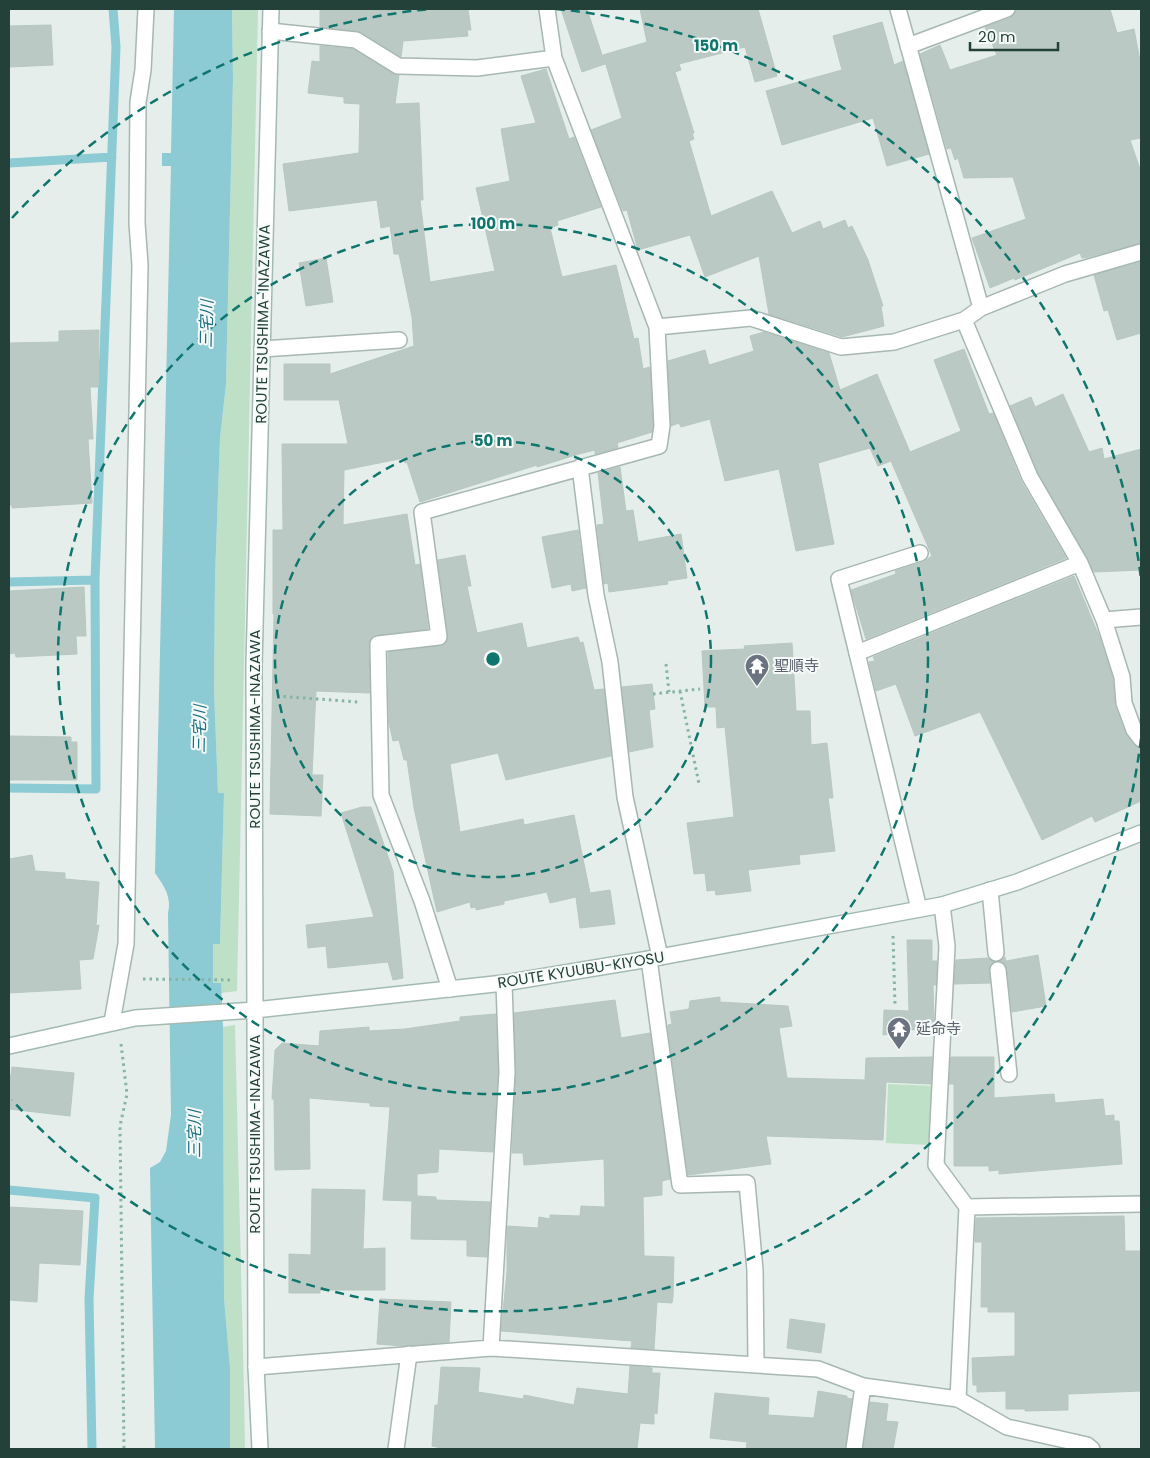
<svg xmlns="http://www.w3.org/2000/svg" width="1150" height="1458" viewBox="0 0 1150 1458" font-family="Poppins,'Noto Sans JP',sans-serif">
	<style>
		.green { fill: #bee0c6 }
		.water { fill: #8ccad4 }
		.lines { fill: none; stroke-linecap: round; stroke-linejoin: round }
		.stream { stroke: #8ccad4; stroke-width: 9 }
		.building { fill: #bac9c3; stroke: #b7c8c1 }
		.service-casing { stroke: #a7b7b1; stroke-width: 18 }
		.minor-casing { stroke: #a7b7b1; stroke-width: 18 }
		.secondary-casing { stroke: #a3bab2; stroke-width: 18 }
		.path { stroke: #85b3a4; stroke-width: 3; stroke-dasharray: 2.5 4; stroke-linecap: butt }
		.service { stroke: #fff; stroke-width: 15 }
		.minor { stroke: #fff; stroke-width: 15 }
		.secondary { stroke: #fff; stroke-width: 15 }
		.ring { fill: none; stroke: #0f766e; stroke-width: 2.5; stroke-dasharray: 9 6 }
		.labels { text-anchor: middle; stroke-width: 4; stroke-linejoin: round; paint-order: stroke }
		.street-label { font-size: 15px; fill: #234139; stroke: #f6faf8 }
		.worship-label { font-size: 15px; fill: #5b616d; stroke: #f6faf8; text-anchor: start }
		.water-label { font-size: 16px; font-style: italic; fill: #1b6f7f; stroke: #f6faf8 }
		.centre { fill: #0f766e; stroke: #f6faf8; stroke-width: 2.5 }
		.ring-label { font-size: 15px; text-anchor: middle; font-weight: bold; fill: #0f766e; stroke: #f6faf8; stroke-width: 4; stroke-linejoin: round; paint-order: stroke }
	</style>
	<rect width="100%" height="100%" fill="#e5eeea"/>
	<path class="green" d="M232,9H258L237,991L221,993V983H213V944H220L224,793H218L214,690L215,578L220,438L226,384L233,80Z
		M235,1025L244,1392L245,1449H230V1368L224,1298L223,1027Z
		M888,1084L934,1086L930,1145L886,1143Z"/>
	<path class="water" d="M174,9H232L233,80L226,384L220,438L215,578L214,690L218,793H224L220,944H213V983H221L223,1027L224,1298L230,1368V1449H155L150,1168L160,1162L166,1151L171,1115L168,913C172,897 164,886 155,873L171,166H162V153H171Z"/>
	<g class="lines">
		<path class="stream" d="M9,163L112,157
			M9,582L95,580
			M9,788L96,789L95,580L116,47L113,9
			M9,1190L95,1198L89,1299L92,1449"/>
	</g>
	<path class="building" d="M320,9H468L471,30H467L468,36L403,41L401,57L361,32L320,27Z
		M561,9H587L605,64L582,72Z
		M640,9H758L777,76L755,82L745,47L679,64L681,70L675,72L694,133H692L694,139L689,141L711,216L772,191L792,233L820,221L823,229L845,220L848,228L852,226L868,260L883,306H881L884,326L842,337L769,314L759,256L705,277L690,235L638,250L627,210L623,211L591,130L622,118L603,55L647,42Z
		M1016,9H1110L1117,33L1134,29L1141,66V138L1130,140L1141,172V243L1089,257L1082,258L1080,253L1015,280L1014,278L990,288L972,238L1026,219L1013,177L964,178L958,158L955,160L951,148L947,149L920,54L940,45L950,70L997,55L985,27L1011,18Z
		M882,22L894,65L903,61L929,154L887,166L873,118L782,145L766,91L842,70L833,36Z
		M51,25L53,65L9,67V26Z
		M320,46L353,49L399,75L395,104L419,103L423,200H420L430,282L495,271L476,188L510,181L501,129L536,123L521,76L546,69L569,139L574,137L601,207L557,221L558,225L550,228L562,277L616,265L634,339L638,338L643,369L650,367L653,426L652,432L617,443L618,448L595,454V450L579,454L537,467V465L420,502L407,462L405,463L404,458L344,470L343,525L407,514L415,565L420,564L428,629L372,637L369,644L370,693L316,691L312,775H323L321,816L270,814L274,614H273V530H283L282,444H348L339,400H284V364H330V374L414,346L412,317L399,254H394L390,226L381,228L377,200L289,211L283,164L359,153L360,104L344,103V97L308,93L312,61L320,62Z
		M326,258L333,302L306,306L299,263Z
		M1141,262V333L1117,340L1108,310L1104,311L1094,275Z
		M99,330L98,387H90L93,439H88L92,503L12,508V505H9V343L59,342V331Z
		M764,332L829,353L840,390L877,374L910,452L961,431L934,360L964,349L989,414L993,413L1021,481L1066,558L866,639L851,590L896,574L895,571L923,562L932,556L891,461L878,466L870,448L818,463L834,544L796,551L779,469L725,481L710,419L681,427L679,423L671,426L668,361L705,350L709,365L754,351L750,336Z
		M1063,394L1089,452L1102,448L1104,459L1141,449V570L1094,572L1038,473L1010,406L1031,397L1035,407Z
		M620,467L626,511L633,510L638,542L681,534L687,578L667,581L668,584L609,592L608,583L604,584L597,525L604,524L598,473Z
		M578,530L586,588L572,591L571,584L552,588L542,537Z
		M465,555L471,586H467L477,633L522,623L527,648L578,637L580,643L583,642L594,690L604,689L611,756L506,780L498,753L450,764L460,832L523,819L524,825L574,815L590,893L610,890L615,924L580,928L576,897L550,903L547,892L504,901V904L476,910V907L471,908L470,902L437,912L414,808L407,760H404L399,740L393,741L389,723L388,652L445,644L448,636L438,560Z
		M1074,576L1099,636L1113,679L1115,706L1125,733L1134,745L1141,748V801L1095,822L1092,816L1042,840L980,712L915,736L896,684L876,691L869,662L875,661L873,657Z
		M84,587L86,636H76L77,654L16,657L15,653L9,654V591Z
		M792,643L796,711H810L811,745L827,743L833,798H828L835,851L799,855L800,864L748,870L751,891L716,895L715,890L707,891L705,873L694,874L687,823L734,817L725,727L717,728L716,707H705L702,651L745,649L744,646Z
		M652,684L655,709L649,710L653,747L629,752L622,687Z
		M9,736L71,737V742H77V780H9Z
		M362,807H371L393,871L403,978L393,980L388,962L328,968L326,946L308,948L306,925L374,917L341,813Z
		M32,855L35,871L65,873V879L99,882L96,926L99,925L93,959L79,960L81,989L9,993V859Z
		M907,940H932V961H937L936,985H933L934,1026L883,1035L884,1010L909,1011Z
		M1038,955L1046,1006L1012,1012L1007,969L1000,961L1005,957L1006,961Z
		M988,958L994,962L989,967L990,983L954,984L956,960Z
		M720,997V1002L788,1006L792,1026L779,1028L787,1078L865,1080L866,1058L932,1057L931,1084L886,1082L883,1140L766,1136L771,1164L688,1175L668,1030V1025L672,1024L670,1012L689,1009L690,1001Z
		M615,1000L621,1038L650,1033L670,1179L662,1181V1195L643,1197L644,1256L674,1257L673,1297L672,1303L657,1302L654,1349L631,1348L632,1341L501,1331L507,1272V1226L538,1228L539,1217L550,1219V1215L580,1216L581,1206L605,1207L604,1159L524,1165L523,1153H512L516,1073L514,1013Z
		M496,1014L498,1072L493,1152L439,1149L438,1172L417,1174V1196L436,1197V1200L490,1202L487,1257L467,1256V1240L411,1239L412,1201L383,1200L390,1107L370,1106V1103L309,1098L310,1169L275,1170L274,1099H272L275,1050L282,1043L319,1046L320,1031L369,1027V1031L405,1029L460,1021V1017Z
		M951,1057H994V1098L1054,1094L1055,1103L1103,1099L1105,1116L1114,1115V1121H1119L1122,1164L999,1174V1170L989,1171V1166H954V1084H949Z
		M12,1067L74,1073L70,1116L9,1109V1076L11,1075Z
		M312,1189L365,1190L363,1249L385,1248V1290H320V1293H289V1254L311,1255Z
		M9,1207L83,1211L80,1265L39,1263L37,1302L9,1300Z
		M1124,1216L1125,1251H1141V1391L1068,1394V1410L1025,1411V1409H1006V1391L977,1392V1385H973L972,1358L1015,1356V1312H988V1307H981L982,1242H975L976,1218Z
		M380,1299L451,1302L449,1342L404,1346L377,1344Z
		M790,1319L825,1324L821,1353L787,1348Z
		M630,1366L652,1368V1373H660L657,1414L654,1413V1424L640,1423L637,1449H446L432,1446L435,1405H438L441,1367L480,1368L478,1392L523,1399L524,1395L574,1405L577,1388L628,1394Z
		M818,1391L847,1396V1398L852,1399L845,1449H746L747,1442L710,1438L715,1393L769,1398L768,1415L814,1418Z
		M870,1402L888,1404L886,1421L898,1422L893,1449H863Z"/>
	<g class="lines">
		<defs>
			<path id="service" d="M262,349L399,340
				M857,653L839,579L920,553
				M990,890L996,953
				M998,970L1009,1074
				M396,1449L409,1354"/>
			<path id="minor" d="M898,9L981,308
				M270,31L356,40L398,66L477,68L554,58
				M908,46L1007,9
				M964,320L1030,477L1080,563L1104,620L1122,677L1124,703L1134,730L1141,739
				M657,327L751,318L841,347L894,342L964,320L981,308L1065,274L1141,252
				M580,467L596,595L610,662L625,797L660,957
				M1104,620L1141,617
				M942,905L947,946L936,1165L967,1207L958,1399
				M919,909L857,653L1080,563
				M649,959L680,1185L747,1183L755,1270L756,1363
				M450,989L422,901L381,795L378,644L439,637L422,512L659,446L662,426L657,327L554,58L547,9
				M112,1022L126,944L140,265L137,223L138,102L143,70L146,9
				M967,1207L1141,1204
				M491,1348L507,1072L504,983
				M256,1367L491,1348L818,1369L863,1386L958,1399L1007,1427L1087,1445L1092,1449
				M854,1449L863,1386"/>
			<path id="secondary" d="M9,1046L135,1018L255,1010L504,983L649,959L942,905L1017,882L1141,833
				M260,1449L256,1367L254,665L271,9"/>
		</defs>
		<use href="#service" class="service-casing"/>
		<use href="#minor" class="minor-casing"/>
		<use href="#secondary" class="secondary-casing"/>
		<path class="path" d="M666,664L669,692
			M680,691L699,784
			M653,694L700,689
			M277,696L358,702
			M893,936L895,1005
			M143,979L234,980
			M121,1044L127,1094L120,1126L124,1449"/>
		<use href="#service" class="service"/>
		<use href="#minor" class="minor"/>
		<use href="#secondary" class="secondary"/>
	</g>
	<g class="ring">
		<circle cx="493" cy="659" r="218"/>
		<circle cx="493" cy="659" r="435"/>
		<path d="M1141 739A653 653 0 0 1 12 1100M12 218A653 653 0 0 1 430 9M556 9A653 653 0 0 1 1141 579"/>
	</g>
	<defs>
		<symbol id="temple-pin" viewBox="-11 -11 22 30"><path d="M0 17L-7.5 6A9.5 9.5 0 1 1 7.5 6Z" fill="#6b7280" stroke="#f6faf8"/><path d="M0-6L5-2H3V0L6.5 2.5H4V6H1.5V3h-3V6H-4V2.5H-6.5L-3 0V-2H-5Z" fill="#fff"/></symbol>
	</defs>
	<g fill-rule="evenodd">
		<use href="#temple-pin" x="743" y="652" width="28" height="38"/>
		<use href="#temple-pin" x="885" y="1015" width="28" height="38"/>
	</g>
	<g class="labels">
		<g class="street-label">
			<text transform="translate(263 324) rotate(-89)" y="5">ROUTE TSUSHIMA-INAZAWA</text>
			<text transform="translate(255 729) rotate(-90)" y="5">ROUTE TSUSHIMA-INAZAWA</text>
			<text transform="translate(581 970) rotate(-9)" y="5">ROUTE KYUUBU-KIYOSU</text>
			<text transform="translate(255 1134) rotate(-90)" y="5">ROUTE TSUSHIMA-INAZAWA</text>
		</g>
		<g class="worship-label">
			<text x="774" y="671">聖順寺</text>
			<text x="916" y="1034">延命寺</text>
		</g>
		<g class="water-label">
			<text transform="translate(206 324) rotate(-89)" y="6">三宅川</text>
			<text transform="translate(199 729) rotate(-89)" y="6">三宅川</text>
			<text transform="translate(194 1134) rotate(-90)" y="6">三宅川</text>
		</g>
	</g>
	<circle cx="493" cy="659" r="8" class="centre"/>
	<g class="ring-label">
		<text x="716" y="51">150 m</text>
		<text x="493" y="229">100 m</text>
		<text x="493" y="446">50 m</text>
	</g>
	<rect width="1150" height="1458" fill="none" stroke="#234139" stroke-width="20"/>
	<path d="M970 42v8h88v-8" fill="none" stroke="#234139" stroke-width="2.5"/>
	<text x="978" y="42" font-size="15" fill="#234139" stroke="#f6faf8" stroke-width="4" paint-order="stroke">20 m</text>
</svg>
